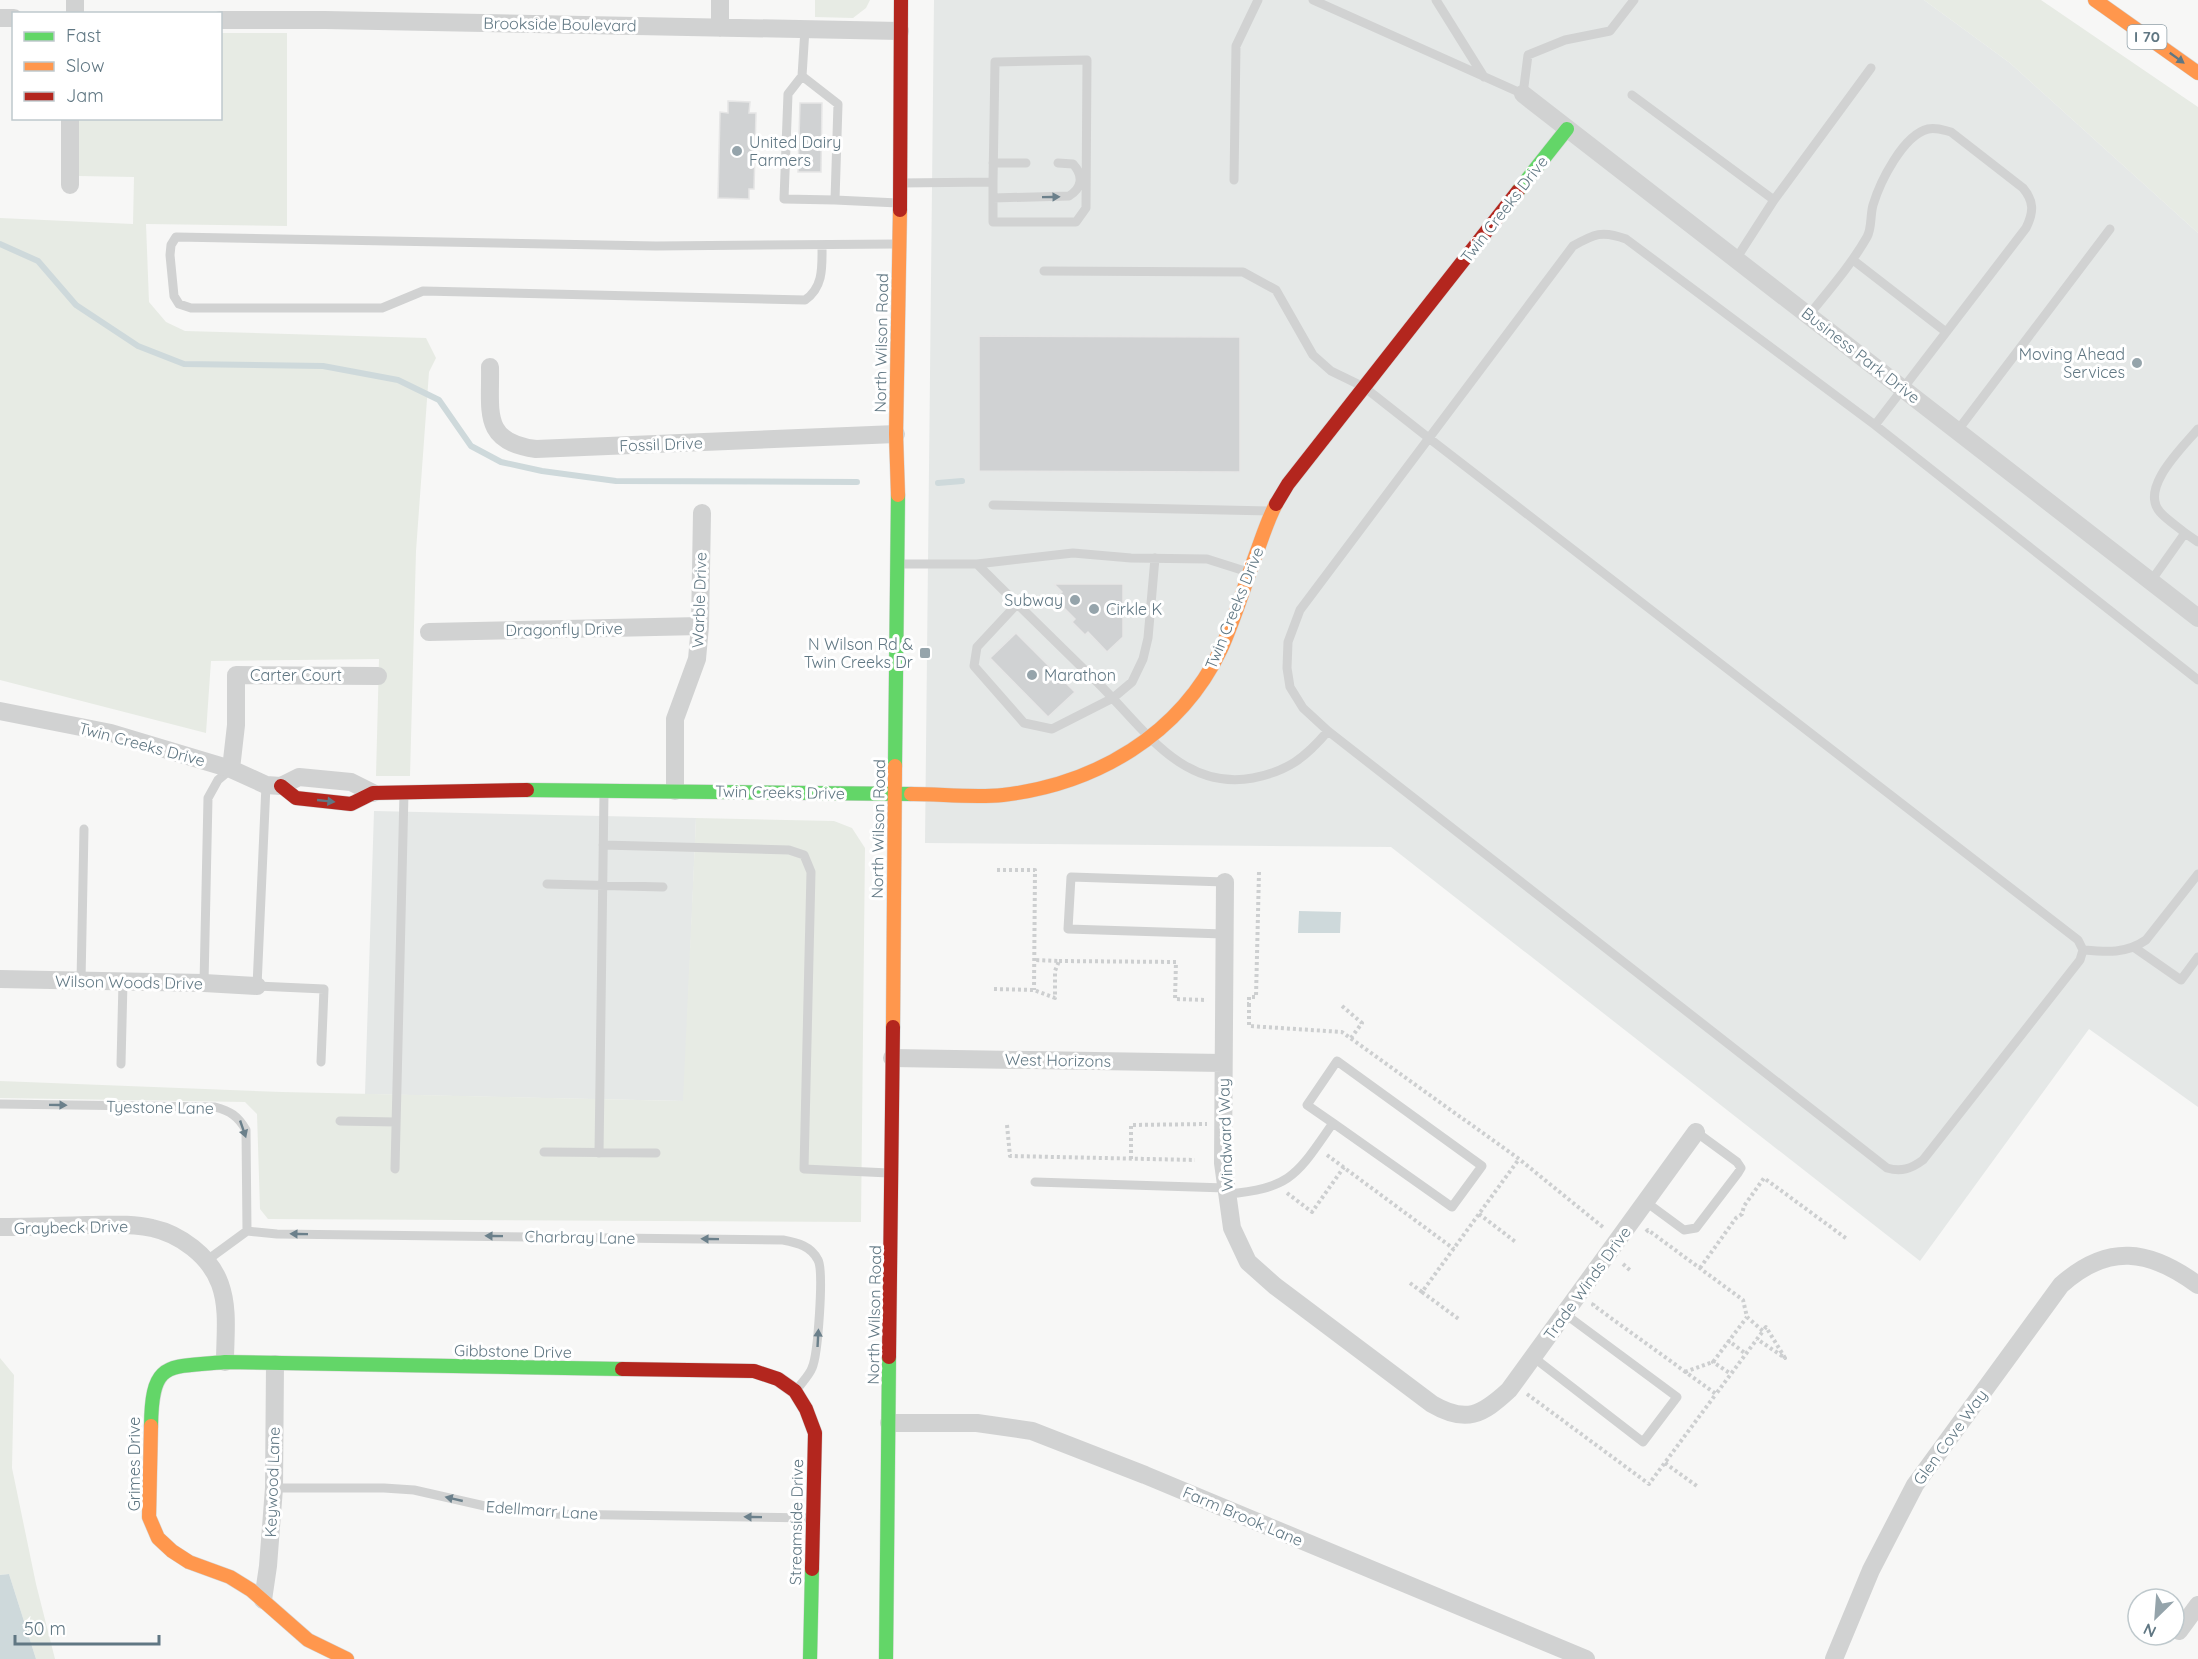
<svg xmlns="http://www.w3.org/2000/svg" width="2198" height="1659" viewBox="0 0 2198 1659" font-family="Quicksand,sans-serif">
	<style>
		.built { fill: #e5e8e7 }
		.green { fill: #e7ebe4 }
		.water { fill: #ced9db }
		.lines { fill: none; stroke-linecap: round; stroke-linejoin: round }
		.stream { stroke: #ced9db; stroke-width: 6 }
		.building { fill: #d0d2d3; stroke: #e6e6e6; stroke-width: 1.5 }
		.fast-casing { stroke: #d4d5d5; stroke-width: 15 }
		.slow-casing { stroke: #d4d5d5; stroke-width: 15 }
		.jam-casing { stroke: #d4d5d5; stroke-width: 15 }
		.path { stroke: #cdcfd0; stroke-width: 4; stroke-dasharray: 3 3; stroke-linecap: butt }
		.lane { stroke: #d1d2d2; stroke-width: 9 }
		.street { stroke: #d1d2d2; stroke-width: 18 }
		.fast { stroke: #63d668; stroke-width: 14 }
		.slow { stroke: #ff974d; stroke-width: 14 }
		.jam { stroke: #b3261e; stroke-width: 14 }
		.oneway { fill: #607783 }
		.oneway2 { fill: #6b808b }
		.poi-dot { fill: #95a4ab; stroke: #fff; stroke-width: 2 }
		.labels { text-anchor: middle; stroke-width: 6; stroke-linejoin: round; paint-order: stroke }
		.shield { fill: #fff; stroke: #90a0a8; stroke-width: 1.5 }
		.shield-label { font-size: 15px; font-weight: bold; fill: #607783 }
		.street-label { font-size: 16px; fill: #607783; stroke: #fff }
		.poi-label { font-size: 16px; fill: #607783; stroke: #fff; text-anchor: start }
	</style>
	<rect width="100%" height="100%" fill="#f7f7f6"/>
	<path class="built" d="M934,0H1924L2010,63L2198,233V1107L2089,1029L1920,1261L1391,847L925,843Z
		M374,811L696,818L684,1101L365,1094Z"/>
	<path class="green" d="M815,0H870L866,8L853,18L815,17Z
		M1924,0H2041L2198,107V233L2010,63Z
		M221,33H287V226L146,224L149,302L166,322L185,331L426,338L436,358L429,372L416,551L410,776H376L379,659L211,661L206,733L0,680V218L133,224L134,177L78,176L79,119L220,118Z
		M696,818L834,821L852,828L865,848L861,1222L268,1219L260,1209L257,1114L245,1102L0,1098V1081L282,1092L683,1101Z
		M0,1358L14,1375L12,1468L36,1584L55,1659H36L9,1574L0,1575Z"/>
	<path class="water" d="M1299,911L1341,912L1340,933H1298Z
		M9,1574L36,1659H0V1575Z"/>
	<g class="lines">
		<path class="stream" d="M0,244L38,261L76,305L138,346L184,364L323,366L398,380L439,400L471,446L501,462L542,471L616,481L857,482
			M938,483L962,481"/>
	</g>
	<path class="building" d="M728,101L750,102L749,113H756L754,189H749V199L718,198L720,112L728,113Z
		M800,103H822L821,172H798Z
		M979,336L1240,337V472L979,471Z
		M1054,584H1123V637L1107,652L1088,632L1085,635L1072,622L1075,619L1055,599L1062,592Z
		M1016,633L1075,692L1048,717L990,658Z"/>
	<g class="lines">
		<defs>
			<path id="fast" d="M1518,191L1567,129
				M895,766L898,495
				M527,790L911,794
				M151,1426C152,1359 167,1368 225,1362L622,1369
				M810,1659L812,1569
				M886,1659L889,1357"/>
			<path id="slow" d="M2095,0L2198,73
				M898,495L896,434L900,210
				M911,794C941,794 973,798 1003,795C1096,784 1180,735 1221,649C1236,616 1246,580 1259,546C1264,532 1269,517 1276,504
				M893,1027L895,766
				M151,1426L149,1517L158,1538L172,1551L189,1562L230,1577L251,1590L308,1640L347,1659"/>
			<path id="jam" d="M900,210L901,0
				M1276,504L1288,484L1518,191
				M281,786L296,798L351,804L373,793L527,790
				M889,1357L893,1027
				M622,1369L754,1371L778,1379L795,1391L806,1409L815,1433L812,1569"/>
		</defs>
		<use href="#fast" class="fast-casing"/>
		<use href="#slow" class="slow-casing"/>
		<use href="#jam" class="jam-casing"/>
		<path class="path" d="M997,870H1035L1034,990
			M1059,961L1176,962L1175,999L1207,1000
			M994,989L1034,990L1055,998V971L1059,961L1034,960
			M1247,1004H1249V997H1256L1259,872
			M1249,1004V1026L1342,1032L1519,1159L1604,1228
			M1342,1006L1362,1023L1351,1038
			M1007,1125L1010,1156L1195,1160
			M1327,1155L1454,1249
			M1131,1159V1125L1207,1124
			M1287,1193L1312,1212L1344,1167
			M1479,1214L1517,1243
			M1646,1232L1648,1230L1743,1300L1747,1317L1763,1331L1766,1327L1785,1358L1757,1339
			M1623,1264L1631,1271
			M1700,1268L1736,1218L1742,1214L1744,1206L1764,1178L1847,1239
			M1410,1283L1422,1292L1519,1159
			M1422,1292L1460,1320
			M1594,1303L1593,1305L1716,1394L1763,1331
			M1728,1343L1729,1341L1746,1354
			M1715,1361L1713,1362L1731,1374
			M1685,1372L1713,1362L1747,1317
			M1527,1394L1649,1484L1716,1394
			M1665,1463L1697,1486"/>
		<path class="lane" d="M1313,0L1523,94L1528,55L1565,40L1610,31L1634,0
			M1436,0L1484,77
			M805,29L802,76L838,104L835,200L898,203
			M802,76L788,94L784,199L835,200
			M1632,95L1774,200
			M993,163H1026
			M1234,180L1236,46L1258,0
			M900,183L993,182L995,62L1087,60L1086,208L1076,222H993V182
			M993,198L1069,196C1082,188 1084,176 1073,164L1058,163
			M822,245C822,266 824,287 805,300L423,291L382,308H191L179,304L174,296L170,255L171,245L176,237L656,246L897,244
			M1736,259L1774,200L1871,68
			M1853,260L1946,332
			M1044,271L1243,272L1276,290L1313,355L1331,371L1364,387L1430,439L2078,940L2083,950L2080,960L1923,1160C1911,1169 1901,1172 1887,1168L1328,731L1303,708L1290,687L1287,668L1288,642L1300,610L1573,246C1594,234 1602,230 1626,239L1875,425L2198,680
			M1809,315C1829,290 1851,265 1867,237C1872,228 1870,216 1873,205C1880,182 1903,135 1928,129C1936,127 1943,130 1951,132L2023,188C2034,201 2034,212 2026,228L1875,425
			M1958,430L2110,229
			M993,505L1270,511
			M2185,533L2198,542
			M898,564H977L1073,553L1131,558L1207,559L1248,572
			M977,564C1018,605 1059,645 1101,686C1144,729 1183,791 1253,778C1288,771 1305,758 1328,731
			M2151,581L2185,533C2177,526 2167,520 2160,512C2139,488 2183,447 2198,429
			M1017,604L977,647L974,666L1024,723L1052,729L1113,698L1132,682L1143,659L1148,638L1155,558
			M266,785L257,986L324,989L321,1062
			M603,845L789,850L804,855L811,872L804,1169L889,1173
			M547,884L663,887
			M1224,934L1068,929L1071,877L1225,882
			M2135,948L2181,980L2198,957
			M2083,950C2106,952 2126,954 2146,940L2198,874
			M81,981L84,829
			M204,983L208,798L218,780L231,769
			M121,1064L123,982
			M0,1104L215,1107C230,1111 238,1116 246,1130L247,1231
			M340,1121L396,1122
			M544,1152L656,1153
			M599,1153L604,793
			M395,1169L404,793
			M1035,1182L1226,1188
			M1227,1194C1293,1188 1297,1174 1333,1123L1307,1105L1337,1061L1482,1166L1452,1207L1333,1123
			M1646,1202L1684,1230L1696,1228L1738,1173L1741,1168L1737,1162L1696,1132
			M206,1261L247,1231L277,1234L783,1240C798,1243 811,1246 818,1260C824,1271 818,1355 812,1368C809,1376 801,1383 796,1391
			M1533,1357L1643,1442L1677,1397L1565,1314
			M274,1488H384L414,1490L498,1509L550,1514L812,1518"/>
		<path class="street" d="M75,0V14
			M0,18H14
			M220,20H325L900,31
			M720,28V0
			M1523,94L2198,618
			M70,118V185
			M490,367C491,411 481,442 536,449L896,434
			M429,632L700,626
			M0,711L111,733L231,769L266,785L281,786L299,777L351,782L373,793
			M231,769L236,725V675L378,676
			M675,791V719L697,659L700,626L702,513
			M1225,882L1223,1163L1232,1228L1248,1262L1275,1286L1432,1404C1466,1424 1482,1415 1509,1390L1696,1132
			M0,979L204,983L257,986
			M892,1058L1223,1063
			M0,1227C29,1227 58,1226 87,1225C108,1225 131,1223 152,1228C180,1234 210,1256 220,1284C229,1309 225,1336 225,1362
			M889,1423H977L1032,1431L1145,1475L1586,1659
			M263,1600L268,1566L274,1488L275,1364
			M2179,1631L2198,1605
			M1834,1659L1871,1570L1915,1485L2061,1285C2108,1243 2149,1249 2198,1285"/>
		<use href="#fast" class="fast"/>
		<use href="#slow" class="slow"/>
		<use href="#jam" class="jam"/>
	</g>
	<defs><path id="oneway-solid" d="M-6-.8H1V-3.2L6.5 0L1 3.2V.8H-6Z" transform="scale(1.5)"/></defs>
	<g class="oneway">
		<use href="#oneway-solid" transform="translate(2177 58) rotate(36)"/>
		<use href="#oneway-solid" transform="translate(326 801) rotate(6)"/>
	</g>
	<g class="oneway2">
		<use href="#oneway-solid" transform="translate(1051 197) rotate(-1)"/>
		<use href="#oneway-solid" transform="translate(58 1105) rotate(1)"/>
		<use href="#oneway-solid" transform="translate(243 1129) rotate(71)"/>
		<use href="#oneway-solid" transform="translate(299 1234) rotate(-179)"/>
		<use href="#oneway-solid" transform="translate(494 1236) rotate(-179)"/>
		<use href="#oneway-solid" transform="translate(710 1239) rotate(-179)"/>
		<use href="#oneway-solid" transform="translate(818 1338) rotate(-87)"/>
		<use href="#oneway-solid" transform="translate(454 1499) rotate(-167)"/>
		<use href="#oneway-solid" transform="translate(753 1517) rotate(-179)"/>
	</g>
	<g class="poi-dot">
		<circle cx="737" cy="151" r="6"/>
		<circle cx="2137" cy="363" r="6"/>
		<circle cx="1075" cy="600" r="6"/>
		<circle cx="1094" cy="609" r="6"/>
		<rect x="919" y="647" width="12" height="12" rx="3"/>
		<circle cx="1032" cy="675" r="6"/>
	</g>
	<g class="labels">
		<rect class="shield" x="2127.5" y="25" width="39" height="24" rx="4.5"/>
		<g class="shield-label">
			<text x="2147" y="42">I 70</text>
		</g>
		<g class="street-label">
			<text transform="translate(560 24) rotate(1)" y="6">Brookside Boulevard</text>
			<text transform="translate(1504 209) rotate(-52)" y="6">Twin Creeks Drive</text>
			<text transform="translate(881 343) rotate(-89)" y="6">North Wilson Road</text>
			<text transform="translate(1861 355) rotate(38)" y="6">Business Park Drive</text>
			<text transform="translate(661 444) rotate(-2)" y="6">Fossil Drive</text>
			<text transform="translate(699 600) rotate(-88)" y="6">Warble Drive</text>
			<text transform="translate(1234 608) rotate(-68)" y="6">Twin Creeks Drive</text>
			<text transform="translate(564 629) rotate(-1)" y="6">Dragonfly Drive</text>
			<text x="296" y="681">Carter Court</text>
			<text transform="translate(142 744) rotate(15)" y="6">Twin Creeks Drive</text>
			<text transform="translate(780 792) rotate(1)" y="6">Twin Creeks Drive</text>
			<text transform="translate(878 829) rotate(-89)" y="6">North Wilson Road</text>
			<text transform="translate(129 982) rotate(1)" y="6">Wilson Woods Drive</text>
			<text transform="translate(1058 1060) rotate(1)" y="6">West Horizons</text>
			<text transform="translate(160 1107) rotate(1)" y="6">Tyestone Lane</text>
			<text transform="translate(1225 1135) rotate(-92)" y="6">Windward Way</text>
			<text transform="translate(71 1227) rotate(-1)" y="6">Graybeck Drive</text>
			<text transform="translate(580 1237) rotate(1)" y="6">Charbray Lane</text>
			<text transform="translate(1587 1283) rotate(-54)" y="6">Trade Winds Drive</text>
			<text transform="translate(874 1315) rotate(-89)" y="6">North Wilson Road</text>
			<text transform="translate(513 1351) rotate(1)" y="6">Gibbstone Drive</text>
			<text transform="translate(1950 1437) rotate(-54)" y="6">Glen Cove Way</text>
			<text transform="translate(134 1464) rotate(-90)" y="6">Grimes Drive</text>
			<text transform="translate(272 1482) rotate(-88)" y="6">Keywood Lane</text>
			<text transform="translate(542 1510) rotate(4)" y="6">Edellmarr Lane</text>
			<text transform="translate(1243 1516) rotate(23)" y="6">Farm Brook Lane</text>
			<text transform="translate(796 1522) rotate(-89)" y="6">Streamside Drive</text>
		</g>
		<g class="poi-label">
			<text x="749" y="148">United Dairy<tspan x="749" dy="18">Farmers</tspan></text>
			<text x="2125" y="360" text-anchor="end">Moving Ahead<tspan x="2125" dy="18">Services</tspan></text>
			<text x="1063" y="606" text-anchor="end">Subway</text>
			<text x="1106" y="615">Cirkle K</text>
			<text x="913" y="650" text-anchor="end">N Wilson Rd &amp;<tspan x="913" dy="18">Twin Creeks Dr</tspan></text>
			<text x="1044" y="681">Marathon</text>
		</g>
	</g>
	<rect x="12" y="12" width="210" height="108" fill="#ffffff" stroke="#bfc9cd" stroke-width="1.5"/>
	<rect x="24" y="32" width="30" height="9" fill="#63d668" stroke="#bfc9cd" stroke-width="1.5"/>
	<text x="66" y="42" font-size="18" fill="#607783">Fast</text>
	<rect x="24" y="62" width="30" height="9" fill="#ff974d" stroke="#bfc9cd" stroke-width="1.5"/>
	<text x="66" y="72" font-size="18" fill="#607783">Slow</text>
	<rect x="24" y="92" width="30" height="9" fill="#b3261e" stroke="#bfc9cd" stroke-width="1.5"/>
	<text x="66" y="102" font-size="18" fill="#607783">Jam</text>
	<g transform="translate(2156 1617) rotate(205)"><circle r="28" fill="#ffffff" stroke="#bfc9cd" stroke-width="1.5"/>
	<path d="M0-4.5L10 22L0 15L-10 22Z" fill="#95a4ab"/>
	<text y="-9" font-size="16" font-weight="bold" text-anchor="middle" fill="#607783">N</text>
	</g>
	<path d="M15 1635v9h144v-9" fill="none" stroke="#607783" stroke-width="3"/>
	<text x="24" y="1635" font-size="18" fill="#607783" stroke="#ffffff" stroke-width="4.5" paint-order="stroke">50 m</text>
</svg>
